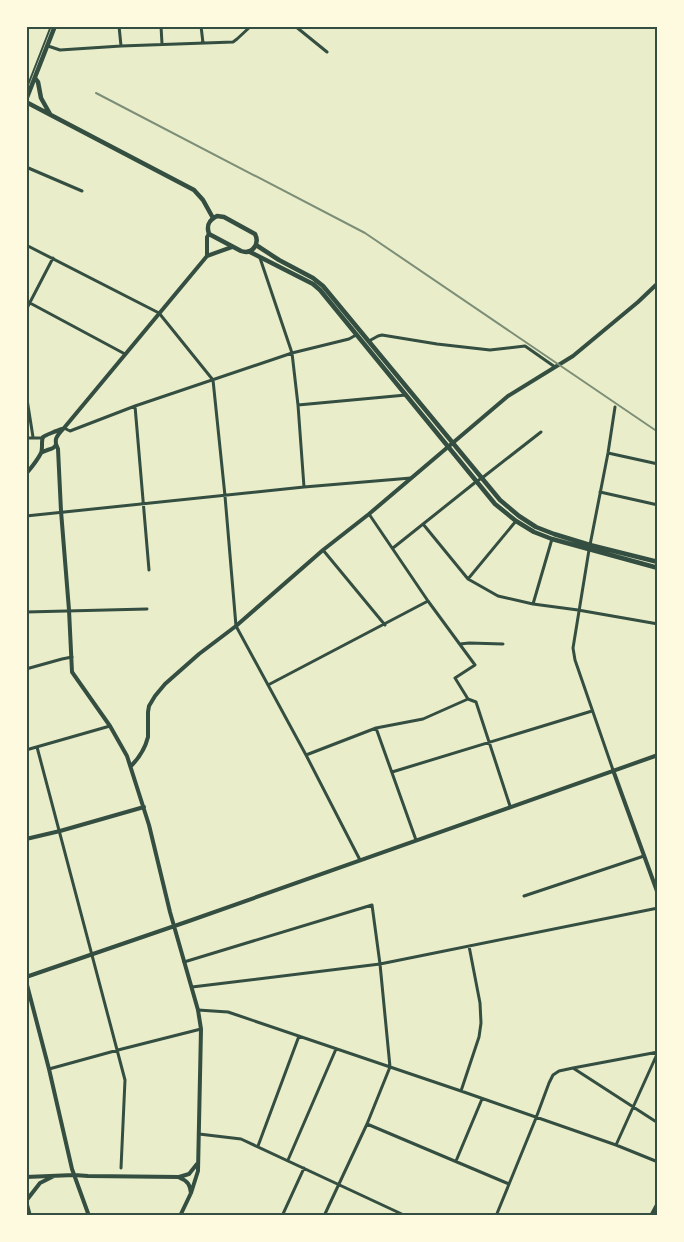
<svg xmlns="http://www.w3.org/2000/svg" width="684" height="1242" viewBox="0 0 684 1242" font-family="'PT Sans',sans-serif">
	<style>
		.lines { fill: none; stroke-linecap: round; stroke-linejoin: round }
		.service { stroke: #344e41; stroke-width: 2 }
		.minor { stroke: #344e41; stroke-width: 3 }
		.tertiary { stroke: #344e41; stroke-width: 4 }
		.secondary { stroke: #344e41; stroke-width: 4.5 }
		.rail { stroke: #7c8e77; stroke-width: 2 }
		.neatline { fill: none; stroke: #344e41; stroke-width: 2 }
	</style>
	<rect width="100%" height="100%" fill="#e9edc9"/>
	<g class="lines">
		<path class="service" d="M26,90L51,26
			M26,1171L27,1177"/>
		<path class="minor" d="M119,26L121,46
			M161,26L162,44
			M201,26L203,43
			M295,26L327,52
			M48,46L60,50L121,46L233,42L237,39L251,26
			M26,167L82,191
			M26,245L159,313L213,380L225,496L236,626L306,755L360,860
			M260,258L292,353L298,405L304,487
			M30,303L125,354
			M26,310L53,258
			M369,341L378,336L382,335L437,344L490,350L525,346L555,367
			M26,393L33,437
			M298,405L406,395
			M135,406L149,570
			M64,428L70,431L135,406L292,353L349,339L356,335
			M26,438H43
			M608,453L658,464
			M600,492L658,505
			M369,514L428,601L475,665L455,678L468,699L476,702L510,806
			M26,516L304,487L411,478
			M423,524L468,579L498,596L533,604L578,610L658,624
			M590,545L608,453L615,407
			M393,548L477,481L482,478L541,432
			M323,550L385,625
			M589,550L573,648L575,660L613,770
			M468,579L516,521
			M533,604L552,539
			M26,612L147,609
			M460,644L469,643L503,644
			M26,669L62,659L72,657
			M268,685L428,601
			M376,728L416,840
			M37,747L125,1080L121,1168
			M26,750L110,726
			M306,755L376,728L423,719L468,699
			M392,772L592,711
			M524,896L644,856
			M184,962L372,905L380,964L390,1067L367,1124L324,1216
			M192,987L380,964L658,908
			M198,1010L228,1012L461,1091L616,1145L658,1162
			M573,1068L658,1123
			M49,1069L118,1050L201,1029
			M461,1091L479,1037L481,1023L480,1003L469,946
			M367,1124L509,1184
			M199,1134L241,1139L406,1216
			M616,1145L658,1052
			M258,1146L299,1036
			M288,1160L336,1049
			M456,1161L482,1099
			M282,1216L304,1168
			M496,1216L536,1118L549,1083L553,1075L559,1071L573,1068L658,1052"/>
		<path class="tertiary" d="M207,256V237L209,234
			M56,444L58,449L61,511L69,610L72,672L110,726L127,756L149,825L170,912L198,1010L201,1029L198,1171L191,1193L180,1216
			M41,453C45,450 49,450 53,448C58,444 55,444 56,439C57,436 61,431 64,428L207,256L232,247
			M26,474C31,468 37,461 41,453C43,448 41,441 43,437C44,436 58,430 62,429
			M131,766C139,758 145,749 148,737V712L149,706L155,696L165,684L199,654L236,626L323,550L369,514L508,396L573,356L638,302L658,283
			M613,770L658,894
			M26,839L60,831L144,807
			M26,977L189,921L658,755
			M26,981L49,1069L72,1169L89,1216
			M26,1177L74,1175L88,1176L179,1177L189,1174L197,1164
			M180,1178C188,1181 190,1185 191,1193
			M26,1201L40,1183L54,1176
			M26,1201L30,1216
			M651,1216L658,1203"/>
		<path class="secondary" d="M35,78L38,82L41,98L50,114
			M26,100L55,26
			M26,102L194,190L203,200L213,218
			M217,216L224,217L255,234C260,244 252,255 241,251L209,234C206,225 209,220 217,216Z
			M256,245L279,260L313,278L323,286L500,500L519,516L536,527L554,534L590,545L658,562
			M250,252L313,284L320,290L495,504L516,521L534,532L552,539L658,568"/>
		<path class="rail" d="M96,93L365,233L658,432"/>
	</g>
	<rect width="684" height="1242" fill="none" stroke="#fefae0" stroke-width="55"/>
	<rect x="28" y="28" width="628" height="1186" class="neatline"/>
</svg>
